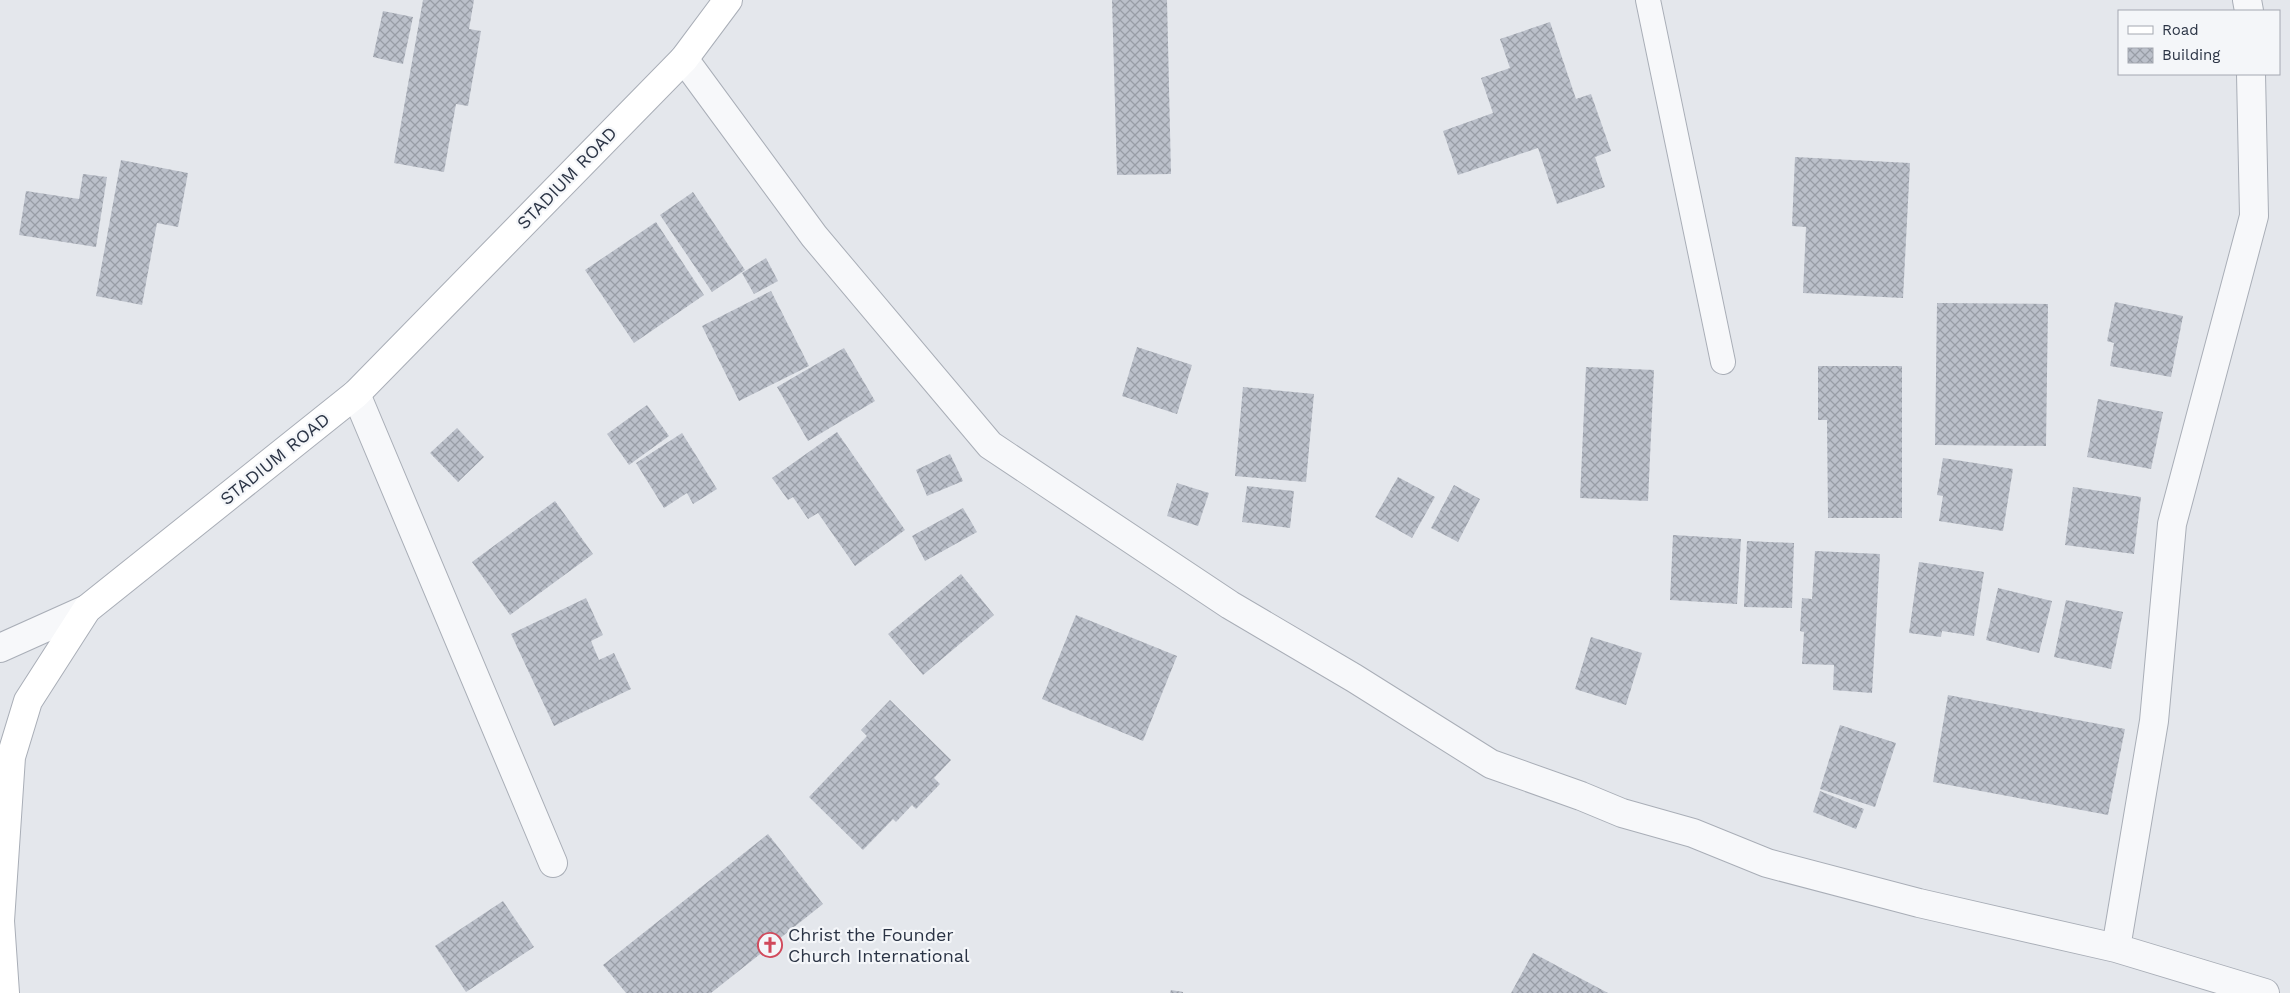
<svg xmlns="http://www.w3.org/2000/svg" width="2290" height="993" viewBox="0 0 2290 993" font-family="'Work Sans',sans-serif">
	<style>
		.building { fill: url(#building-cross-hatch) }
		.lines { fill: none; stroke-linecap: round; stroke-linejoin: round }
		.service-casing { stroke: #a9aeb7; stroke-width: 26 }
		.minor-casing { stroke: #a9aeb7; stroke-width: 30 }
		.secondary-casing { stroke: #a9aeb7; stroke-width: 30 }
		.service { stroke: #f7f8fa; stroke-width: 24 }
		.minor { stroke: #f7f8fa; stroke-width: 28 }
		.secondary { stroke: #fff; stroke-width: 28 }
		.labels { text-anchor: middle; stroke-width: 4.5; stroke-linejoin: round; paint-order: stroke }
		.street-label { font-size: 18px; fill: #2b3445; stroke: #f4f6f9 }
		.poi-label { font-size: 18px; fill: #2b3445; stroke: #f4f6f9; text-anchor: start }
	</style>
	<defs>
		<pattern id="building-cross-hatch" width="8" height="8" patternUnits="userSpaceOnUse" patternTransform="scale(1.25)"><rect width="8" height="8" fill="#bbc0ca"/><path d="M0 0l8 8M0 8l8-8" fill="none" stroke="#989da6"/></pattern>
	</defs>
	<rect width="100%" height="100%" fill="#e4e7ec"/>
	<path class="building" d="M423,0H474L469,29L481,31L468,106L456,104L444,172L394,163Z
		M1112,0H1167L1171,174L1117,175Z
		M383,11L413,17L403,64L373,57Z
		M1550,22L1576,99L1591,94L1611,151L1595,157L1605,187L1557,204L1538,148L1458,175L1443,131L1493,113L1481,78L1510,68L1500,39Z
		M1795,157L1910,163L1903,298L1803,293L1806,227L1792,226Z
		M121,160L188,173L178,227L157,223L142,305L96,296Z
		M83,174L107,177L96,247L19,235L26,191L79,199Z
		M693,192L745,270L712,292L660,215Z
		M656,222L704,295L634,343L585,270Z
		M766,258L778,281L754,294L742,273Z
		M771,291L809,366L739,401L702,326Z
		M2115,302L2183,316L2171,377L2110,366L2114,343L2107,341Z
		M1937,303L2048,304L2046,446L1935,445Z
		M1137,347L1192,365L1177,414L1122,396Z
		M844,348L875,401L808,441L777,387Z
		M1818,366H1902V518H1828L1827,420H1818Z
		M1586,367L1654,370L1648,501L1580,498Z
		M1243,387L1314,394L1306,482L1235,476Z
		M2098,399L2163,412L2151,469L2087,457Z
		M647,405L669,436L629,465L607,434Z
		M457,428L484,457L458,482L430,453Z
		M837,432L905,530L855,566L818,513L808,519L793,497L788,500L772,478Z
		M682,433L717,489L693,504L687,493L664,508L636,463Z
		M950,454L963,481L927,496L916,470Z
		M1943,458L2013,469L2003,531L1939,521L1943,496L1937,495Z
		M1398,477L1435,497L1412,538L1375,517Z
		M1177,483L1209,493L1198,526L1167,516Z
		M1454,485L1480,499L1458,542L1431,528Z
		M1247,486L1294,491L1290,528L1242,522Z
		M2073,487L2141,497L2134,554L2065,545Z
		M555,501L593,554L510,615L472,562Z
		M963,508L977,532L925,561L912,536Z
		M1673,535L1741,539L1737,604L1670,600Z
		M1747,541L1794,543L1792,608L1744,607Z
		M1815,551L1880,554L1872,693L1833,690L1834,665L1802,664L1804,632L1800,631L1802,598L1812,599Z
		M1919,562L1984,572L1974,636L1942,631L1941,637L1909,633Z
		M961,574L994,615L923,675L888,634Z
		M1998,588L2052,601L2039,653L1986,640Z
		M586,598L603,635L591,641L599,660L614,653L631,689L554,726L511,634Z
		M2066,600L2123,612L2111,669L2054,657Z
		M1076,615L1177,656L1143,741L1042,699Z
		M1591,637L1642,653L1626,705L1575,689Z
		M1948,695L2125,729L2108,815L1933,782Z
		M890,700L951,760L934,778L940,784L916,809L912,805L896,822L893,819L863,850L809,797L867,736L861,730Z
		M1840,725L1896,743L1875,807L1820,789Z
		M1820,791L1864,809L1856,829L1813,812Z
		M768,834L823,904L711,993H626L603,965Z
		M503,901L534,947L466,992L435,946Z
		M1533,953L1608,993H1511Z
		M1171,990L1183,992V993H1170Z"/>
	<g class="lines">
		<defs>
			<path id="service" d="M1648,0L1723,362"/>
			<path id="minor" d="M2247,0L2249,11
				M684,59L814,236L990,445L1230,605L1354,678L1491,764L1581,796L1622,813L1693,833L1767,863L1919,903L2116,948L2265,993
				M356,394L553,863
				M0,648L87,609
				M2116,948L2154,721L2172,524L2254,216L2251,74"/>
			<path id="secondary" d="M5,993L0,921L11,757L28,701L87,609L356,394L684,59L728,0"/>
		</defs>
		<use href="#service" class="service-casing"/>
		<use href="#minor" class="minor-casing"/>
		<use href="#secondary" class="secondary-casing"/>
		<use href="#service" class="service"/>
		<use href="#minor" class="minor"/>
		<use href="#secondary" class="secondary"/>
	</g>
	<defs>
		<symbol id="church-ring" viewBox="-11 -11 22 22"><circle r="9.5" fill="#f4f6f9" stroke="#d1495b" stroke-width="1.5"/><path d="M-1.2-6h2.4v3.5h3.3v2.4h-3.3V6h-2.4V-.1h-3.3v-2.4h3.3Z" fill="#d1495b"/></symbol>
	</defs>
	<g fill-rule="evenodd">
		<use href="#church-ring" x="756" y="931" width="28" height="28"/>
	</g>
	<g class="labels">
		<g class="street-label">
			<text transform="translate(567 178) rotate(-46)" y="6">STADIUM ROAD</text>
			<text transform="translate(275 459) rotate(-39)" y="6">STADIUM ROAD</text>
		</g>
		<g class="poi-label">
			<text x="788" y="941">Christ the Founder<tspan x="788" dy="21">Church International</tspan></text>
		</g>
	</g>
	<rect x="2118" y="10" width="162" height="65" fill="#f4f6f9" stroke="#a4a8b1"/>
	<rect x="2128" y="26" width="25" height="8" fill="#ffffff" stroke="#a4a8b1"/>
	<text x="2162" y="35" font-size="15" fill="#2b3445">Road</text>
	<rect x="2128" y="48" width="25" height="15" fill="url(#building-cross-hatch)" stroke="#a4a8b1"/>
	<text x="2162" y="60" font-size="15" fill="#2b3445">Building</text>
</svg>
